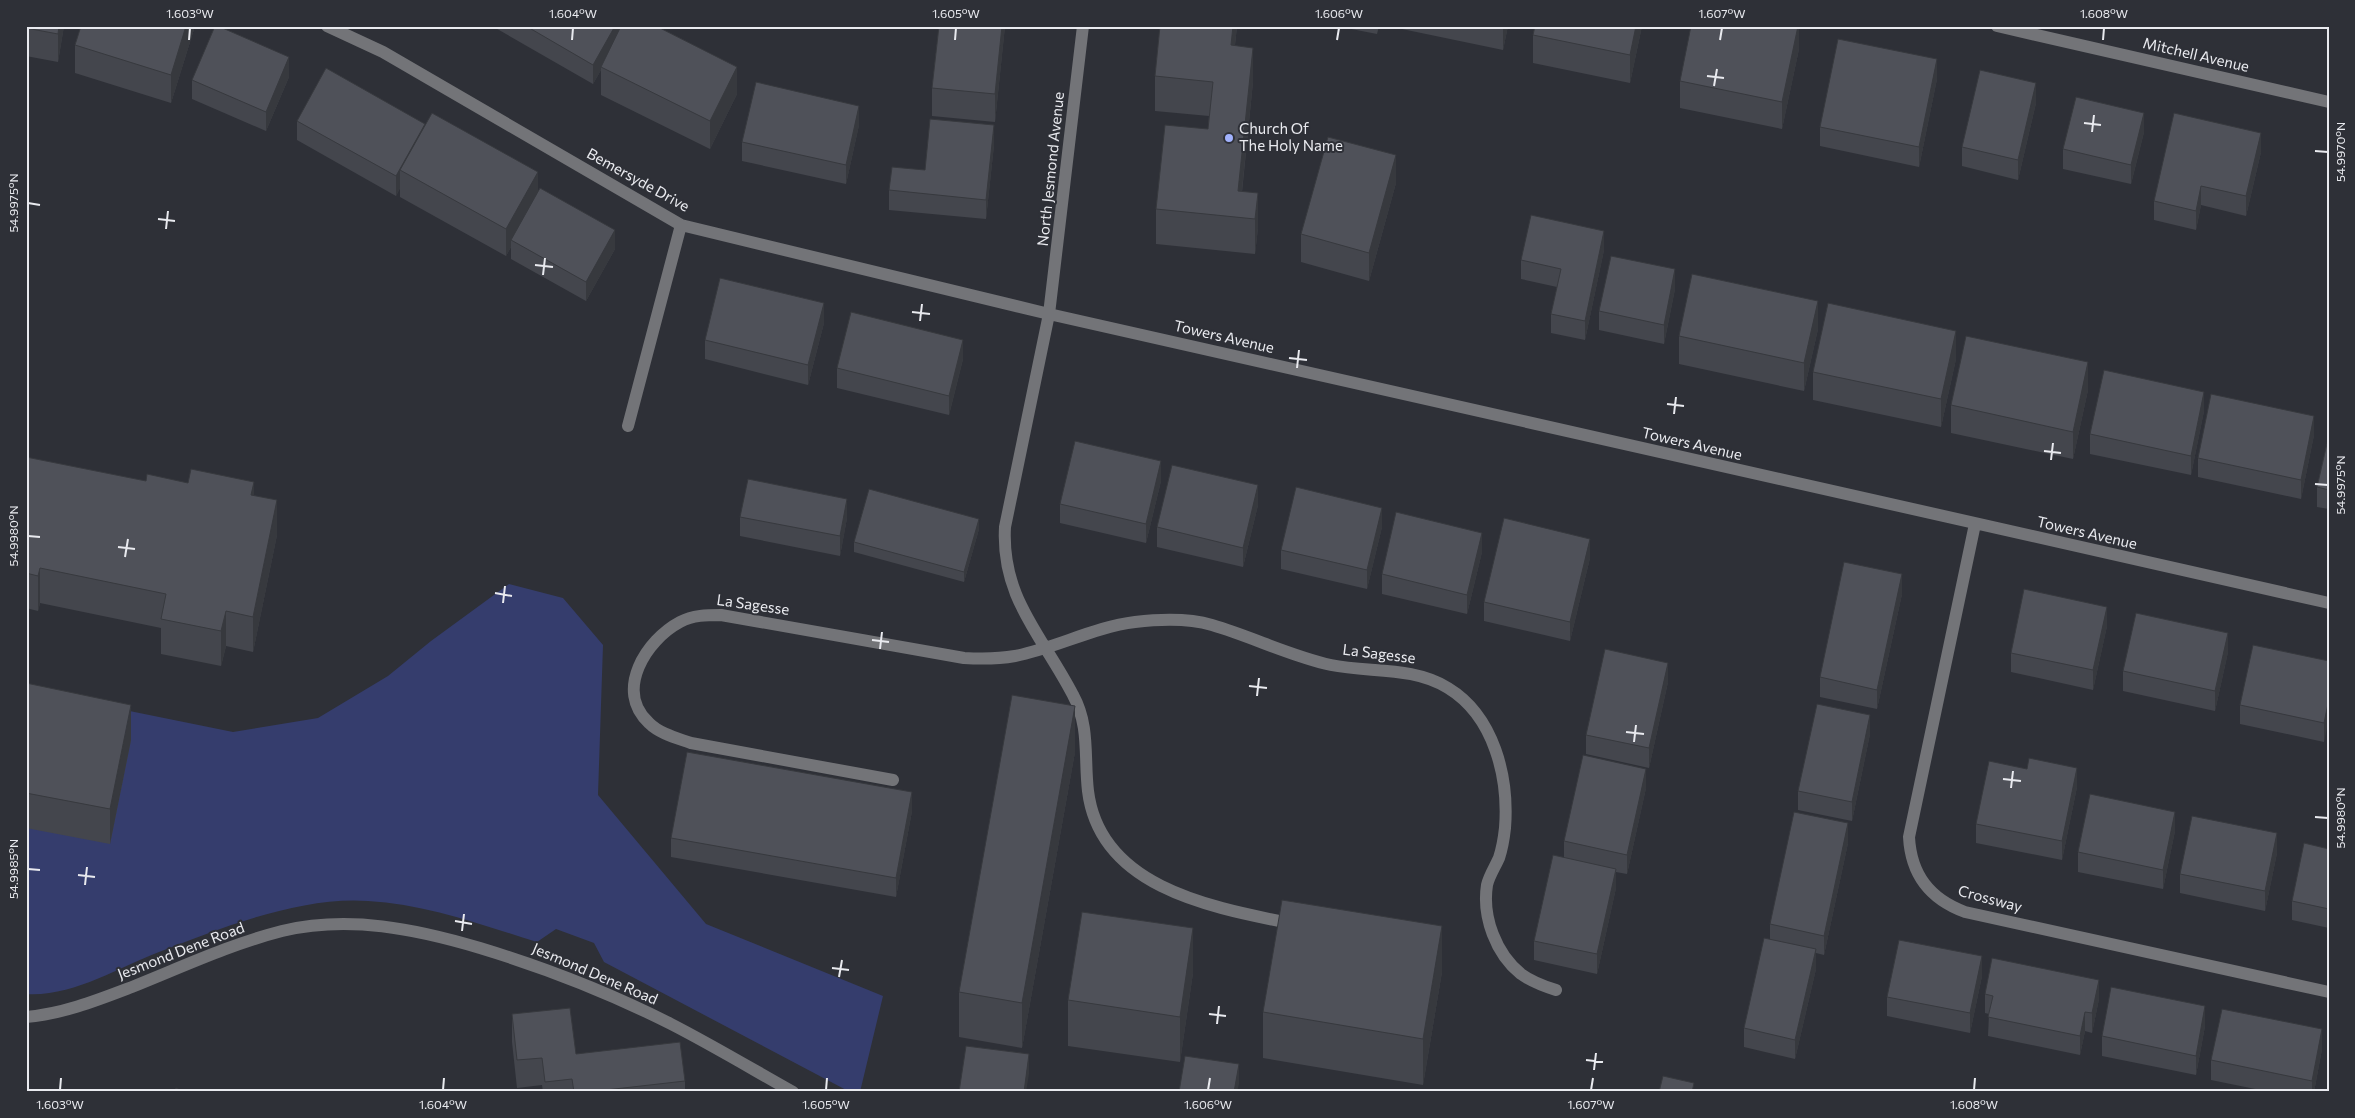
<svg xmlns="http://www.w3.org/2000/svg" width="2355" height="1118" viewBox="0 0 2355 1118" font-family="Commissioner,sans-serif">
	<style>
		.green { fill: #353d6d }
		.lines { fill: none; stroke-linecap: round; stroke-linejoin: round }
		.minor { stroke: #737478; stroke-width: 12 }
		.wall { fill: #44464d }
		.shaded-wall { fill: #37393e }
		.building { fill: #4f5159; stroke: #37393e }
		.ticks { fill: none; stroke: #e9eaef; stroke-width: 2 }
		.poi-dot { fill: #a2b2fd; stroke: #2e3037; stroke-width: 2 }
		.labels { text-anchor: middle; stroke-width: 4; stroke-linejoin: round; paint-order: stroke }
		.street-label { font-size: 15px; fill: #e9eaef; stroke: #2e3037 }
		.poi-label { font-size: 15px; fill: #e9eaef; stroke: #2e3037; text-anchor: start }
		.neatline { fill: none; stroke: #e9eaef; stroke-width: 2 }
		.ticks-label { font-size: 12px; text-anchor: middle; fill: #e9eaef }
	</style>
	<rect width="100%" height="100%" fill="#2e3037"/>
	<path class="green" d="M509,584L563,598L603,645L598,795L706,924L883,996L860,1092H850L604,962L594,943L556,929L537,942C482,925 425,904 368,901C301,896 221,928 159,952C117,968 73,997 26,994V690L233,732L318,718L388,676L431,641Z"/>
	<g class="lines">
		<path class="minor" d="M327,26L383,52L681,225L1049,314L2329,603
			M1083,26L1049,314L1005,527C1001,598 1042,635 1073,695C1090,726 1084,757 1088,791C1100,889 1215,908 1294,924
			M1997,26L2329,102
			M628,426L681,225
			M1975,524L1909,837C1911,875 1930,899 1965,912L2329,992
			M893,780L691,743C677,738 660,734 649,723C614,691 646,640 680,622C693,615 707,615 721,615L964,658C981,659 998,659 1015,656C1056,648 1094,627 1135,622C1161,619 1188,618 1212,625C1253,637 1290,656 1331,665C1369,673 1413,666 1448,688C1494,716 1509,777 1505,828C1504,837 1502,849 1499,858C1495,867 1489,876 1487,885C1482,917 1496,954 1521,974C1532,982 1543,986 1556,990
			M26,1017C63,1014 98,1000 132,987C182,967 231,944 282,931C349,915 416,929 480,948C546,968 610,993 671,1024C712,1045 752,1069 793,1092"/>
	</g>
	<path class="wall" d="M26,26H64L58,62L26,56Z
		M81,26H195L171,103L75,73V45Z
		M492,26H656L737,94L710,149L601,95V70L593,84Z
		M939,26H1005L995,122L932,116V88Z
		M1160,26H1237L1235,45L1253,82L1242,192L1258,193V228L1255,254L1156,244V209L1208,129L1209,116L1155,111V76Z
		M1336,26H1379L1377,34Z
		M1402,26H1508L1503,50L1402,29Z
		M1535,26H1642L1630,83L1533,63V35Z
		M1799,26V49L1782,129L1680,108V81Z
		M2313,26H2329V29Z
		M289,77L266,131L192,99V80Z
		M1937,79L1919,167L1820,146V127Z
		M2036,103L2018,180L1962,166V147Z
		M297,121L425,126L538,192L615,249L586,301L511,259V247L506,256L400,197V188L396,196L297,140Z
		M859,125L846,184L742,161V142Z
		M2144,132L2131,184L2063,169V149Z
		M994,145L986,219L889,210V190L925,170Z
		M2261,152L2246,216L2201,205L2196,230L2154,220V201Z
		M1396,183L1369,281L1301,262V234Z
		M1604,250L1585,340L1551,333V314L1557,287L1521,279V260Z
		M1675,289L1664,344L1599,330V311Z
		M824,323L808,385L705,359V340Z
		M1818,329L1804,391L1679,364V336Z
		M963,359L949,415L837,388V368Z
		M1956,359L1941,427L1813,400V372Z
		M2088,390L2073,459L1951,433V405Z
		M2204,411L2191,475L2090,454V434Z
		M2314,435L2301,499L2198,477V458Z
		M2329,435V509L2317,507V487Z
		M26,457L146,481L254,496L277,535L253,652L226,646L221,666L161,654V628L40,603L38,611L26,608Z
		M1161,481L1146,543L1060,523V504Z
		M1258,505L1243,567L1157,547V527Z
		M740,517L847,518L840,556L740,536Z
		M1382,527L1367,589L1281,569V550Z
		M979,529L964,582L854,552V542Z
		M1482,552L1467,614L1382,594V574Z
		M1590,558L1570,641L1484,621V602Z
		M1902,594L1877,709L1820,697V677Z
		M2107,626L2093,690L2011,672V653Z
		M2228,652L2215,711L2123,691V671Z
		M2329,661L2324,742L2240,724V705Z
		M1668,682L1649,768L1586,754V735Z
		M26,683L131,740L110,844L26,828Z
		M1870,734L1852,821L1798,810V791Z
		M1075,752L1022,1048L959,1037V992Z
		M2077,787L2062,860L1976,843V824Z
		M1646,788L1627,874L1616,872V888L1597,974L1534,960V941L1564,858V841Z
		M912,811L896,897L671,857V838Z
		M2175,831L2163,889L2078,872V852Z
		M1848,843L1824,955L1816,953V969L1795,1059L1744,1047V1028L1770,939V924Z
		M2329,849V928L2292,920V901Z
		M2277,853L2265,911L2180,893V874Z
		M1442,972L1423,1085L1263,1058V1012Z
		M1193,973L1180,1062L1068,1046V1000Z
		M1982,976L1970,1033L1887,1016V997Z
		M1985,994L2099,999L2092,1033L2085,1031L2080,1055L1988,1036L1989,1014L1985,1013Z
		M512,1014L576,1054L685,1081V1092H543L542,1085L517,1088L512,1042Z
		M2205,1026L2196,1075L2102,1056V1036Z
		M2322,1049L2314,1092H2270L2211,1080V1060Z"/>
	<path class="shaded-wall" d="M59,26H64L58,62V34Z
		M186,26H195L171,103V75Z
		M615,26H624L601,67V70L593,84V65Z
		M1002,26H1005L995,122V94Z
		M1233,26H1237L1231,80V45Z
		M1503,26H1508L1503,50Z
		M1636,26H1642L1630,83V55Z
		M1798,26H1799V49L1782,129V102Z
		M1253,48V82L1239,218L1238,191Z
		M289,57V77L266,131V112Z
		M1937,59V79L1919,167V147Z
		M737,67V94L710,149V121Z
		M2036,83V103L2018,180V160Z
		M859,106V125L846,184V165Z
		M2144,113V132L2131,184V165Z
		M425,124V143L400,170V188L396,196V176Z
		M994,125V145L986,219V200Z
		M2261,133V152L2246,216V196Z
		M1396,155V183L1369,281V253Z
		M538,172V200L511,240V247L506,256V229Z
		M2201,186V205L2196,230V211Z
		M1258,193V228L1255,254V219Z
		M615,230V249L586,301V282Z
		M1604,231V250L1585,340V321Z
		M1675,269V289L1664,344V325Z
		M1818,301V329L1804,391V363Z
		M824,303V323L808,385V365Z
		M1956,331V359L1941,427V399Z
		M963,340V359L949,415V396Z
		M2088,362V390L2073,459V432Z
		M2204,392V411L2191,475V456Z
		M2314,416V435L2301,499V480Z
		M1161,461V481L1146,543V524Z
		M254,482V517L251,495Z
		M1258,485V505L1243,567V548Z
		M847,499V518L840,556V536Z
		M277,500V535L253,652V617Z
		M1382,508V527L1367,589V570Z
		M979,519V529L964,582V572Z
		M1482,533V552L1467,614V595Z
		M1590,539V558L1570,641V622Z
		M40,568V603L38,611V576Z
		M1902,574V594L1877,709V690Z
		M2107,607V626L2093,690V670Z
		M226,611V646L221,666V631Z
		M2228,633V652L2215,711V691Z
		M1668,663V682L1649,768V748Z
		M2329,699V718L2324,742V723Z
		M131,705V740L110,844V809Z
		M1075,706V752L1022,1048V1003Z
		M1870,715V734L1852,821V802Z
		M2077,768V787L2062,860V841Z
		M1646,769V788L1627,874V855Z
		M912,792V811L896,897V878Z
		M2175,812V831L2163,889V870Z
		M1848,823V843L1824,955V936Z
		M2277,833V853L2265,911V891Z
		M1616,869V888L1597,974V954Z
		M1442,926V972L1423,1085V1039Z
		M1193,928V973L1180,1062V1017Z
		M1816,949V969L1795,1059V1040Z
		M1982,956V976L1970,1033V1013Z
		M2099,980V999L2092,1033V1013Z
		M2205,1006V1026L2196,1075V1056Z
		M2085,1012V1031L2080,1055V1036Z
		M2322,1029V1049L2314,1092H2312V1081Z
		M1029,1054V1074L1026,1092H1024Z
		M1239,1064V1084L1237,1092H1234Z"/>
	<path class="building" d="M26,26H59L58,34L26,28Z
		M81,26H186L171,75L75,45Z
		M215,26H218L289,57L266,112L192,80Z
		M526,26H615L593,65Z
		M621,26H656L737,67L710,121L601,67Z
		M939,26H1002L995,94L932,88Z
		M1160,26H1233L1231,45L1253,48L1238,191L1258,193L1255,219L1156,209L1165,125L1208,129L1213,82L1155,76Z
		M1535,26H1636L1630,55L1533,35Z
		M1691,26H1798L1782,102L1680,81Z
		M1838,39L1937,59L1919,147L1820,127Z
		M326,68L425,124L396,176L297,121Z
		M1980,70L2036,83L2018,160L1962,147Z
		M756,82L859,106L846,165L742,142Z
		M2076,97L2144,113L2131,165L2063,149Z
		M432,113L538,172L506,229L400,170Z
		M2174,113L2261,133L2246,196L2201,186L2196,211L2154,201Z
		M930,119L994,125L986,200L889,190L892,167L925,170Z
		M1328,137L1396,155L1369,253L1301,234Z
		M540,188L615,230L586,282L511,240Z
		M1531,215L1604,231L1585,321L1551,314L1561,269L1521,260Z
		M1611,256L1675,269L1664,325L1599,311Z
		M1692,274L1818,301L1804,363L1679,336Z
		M720,278L824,303L808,365L705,340Z
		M1828,303L1956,331L1941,399L1813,372Z
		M851,312L963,340L949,396L837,368Z
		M1966,336L2088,362L2073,432L1951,405Z
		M2104,370L2204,392L2191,456L2090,434Z
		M2211,394L2314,416L2301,480L2198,458Z
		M2329,435V490L2317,487Z
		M1075,441L1161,461L1146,524L1060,504Z
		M26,457L146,481L147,474L188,483L191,469L254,482L251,495L277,500L253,617L226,611L221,631L161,619L166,594L40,568L38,576L26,573Z
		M1172,465L1258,485L1243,548L1157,527Z
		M748,479L847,499L840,536L740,517Z
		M1296,487L1382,508L1367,570L1281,550Z
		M869,489L979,519L964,572L854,542Z
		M1396,512L1482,533L1467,595L1382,574Z
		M1504,518L1590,539L1570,622L1484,602Z
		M1844,562L1902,574L1877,690L1820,677Z
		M2024,589L2107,607L2093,670L2011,653Z
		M2136,613L2228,633L2215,691L2123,671Z
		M2253,645L2329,661V699L2324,723L2240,705Z
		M1605,649L1668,663L1649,748L1586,735Z
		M26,683L131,705L110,809L26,793Z
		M1012,695L1075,706L1022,1003L959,992Z
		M1817,704L1870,715L1852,802L1798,791Z
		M687,752L912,792L896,878L671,838Z
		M1583,755L1646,769L1627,855L1564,841Z
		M2029,758L2077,768L2062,841L1976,824L1989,761L2027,769Z
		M2090,794L2175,812L2163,870L2078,852Z
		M1794,812L1848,823L1824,936L1770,924Z
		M2192,816L2277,833L2265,891L2180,874Z
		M2304,843L2329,849V909L2292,901Z
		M1553,855L1616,869L1597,954L1534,941Z
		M1282,900L1442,926L1423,1039L1263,1012Z
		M1082,912L1193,928L1180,1017L1068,1000Z
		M1764,938L1816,949L1795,1040L1744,1028Z
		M1899,940L1982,956L1970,1013L1887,997Z
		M1992,958L2099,980L2092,1013L2085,1012L2080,1036L1988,1017L1993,996L1985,994Z
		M2111,987L2205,1006L2196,1056L2102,1036Z
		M570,1008L576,1054L680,1042L685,1081L588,1092H574L572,1079L545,1082L542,1058L517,1060L512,1014Z
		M2222,1009L2322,1029L2312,1081L2211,1060Z
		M966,1046L1029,1054L1024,1092H959Z
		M1185,1056L1239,1064L1234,1092H1179Z
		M1663,1076L1694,1083L1692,1092H1659Z
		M176,1088L184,1092H174Z"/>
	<path class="ticks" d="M189,40L190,28M572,40L573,28M955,40L956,28M1337,40L1339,28M1720,40L1722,28M2103,40L2104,28M1707,76L1724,78M1714,86L1717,69M2084,123L2101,125M2092,132L2094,115M2315,151L2328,152M28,203L40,205M158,219L175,221M166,229L168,211M535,265L553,267M543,275L545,258M912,312L930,314M920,321L922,304M1289,358L1307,360M1297,368L1299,350M1667,404L1684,406M1674,414L1676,397M2044,451L2061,453M2051,460L2053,443M2315,484L2328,485M28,536L40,537M118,547L135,549M125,557L128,539M495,593L512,596M503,603L505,586M872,640L889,642M880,649L882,632M1249,686L1267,688M1257,696L1259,678M1626,732L1644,734M1634,742L1636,725M2003,779L2021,781M2011,788L2013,771M2315,817L2328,818M28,869L40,870M78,875L95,877M85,885L87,867M455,921L472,924M462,931L464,914M832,968L849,970M839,977L842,960M1209,1014L1226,1016M1217,1024L1219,1006M1586,1060L1603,1062M1594,1070L1596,1053M60,1090L61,1078M443,1090L444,1078M826,1090L827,1078M1208,1090L1210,1078M1591,1090L1593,1078M1974,1090L1975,1078"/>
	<circle class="poi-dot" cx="1229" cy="138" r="5"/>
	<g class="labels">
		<g class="street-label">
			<text transform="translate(2196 55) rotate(13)" y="5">Mitchell Avenue</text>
			<text transform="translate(1051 169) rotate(-84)" y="5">North Jesmond Avenue</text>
			<text transform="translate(638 180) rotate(29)" y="5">Bemersyde Drive</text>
			<text transform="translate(1224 337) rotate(13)" y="5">Towers Avenue</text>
			<text transform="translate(1692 444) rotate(13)" y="5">Towers Avenue</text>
			<text transform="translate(2087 533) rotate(13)" y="5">Towers Avenue</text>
			<text transform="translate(753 605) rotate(8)" y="5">La Sagesse</text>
			<text transform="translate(1379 654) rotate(7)" y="5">La Sagesse</text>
			<text transform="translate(1990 899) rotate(15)" y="5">Crossway</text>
			<text transform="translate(181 951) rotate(-21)" y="5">Jesmond Dene Road</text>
			<text transform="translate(595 974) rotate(23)" y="5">Jesmond Dene Road</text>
		</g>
		<g class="poi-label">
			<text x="1239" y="134">Church Of<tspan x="1239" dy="17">The Holy Name</tspan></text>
		</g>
	</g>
	<rect width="2355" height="1118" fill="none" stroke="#2e3037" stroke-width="55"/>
	<rect x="28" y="28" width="2300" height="1062" class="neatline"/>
	<g class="ticks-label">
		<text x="190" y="18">1.603°W</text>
		<text x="573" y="18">1.604°W</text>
		<text x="956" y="18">1.605°W</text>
		<text x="1339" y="18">1.606°W</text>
		<text x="1722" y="18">1.607°W</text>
		<text x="2104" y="18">1.608°W</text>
		<text transform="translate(2341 152) rotate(-90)" y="4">54.9970°N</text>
		<text transform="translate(14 203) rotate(-90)" y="4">54.9975°N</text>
		<text transform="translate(2341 485) rotate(-90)" y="4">54.9975°N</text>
		<text transform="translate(14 536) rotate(-90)" y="4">54.9980°N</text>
		<text transform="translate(2341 818) rotate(-90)" y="4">54.9980°N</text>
		<text transform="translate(14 869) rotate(-90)" y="4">54.9985°N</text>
		<text x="60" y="1109">1.603°W</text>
		<text x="443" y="1109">1.604°W</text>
		<text x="826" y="1109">1.605°W</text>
		<text x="1208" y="1109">1.606°W</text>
		<text x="1591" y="1109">1.607°W</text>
		<text x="1974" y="1109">1.608°W</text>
	</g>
</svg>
